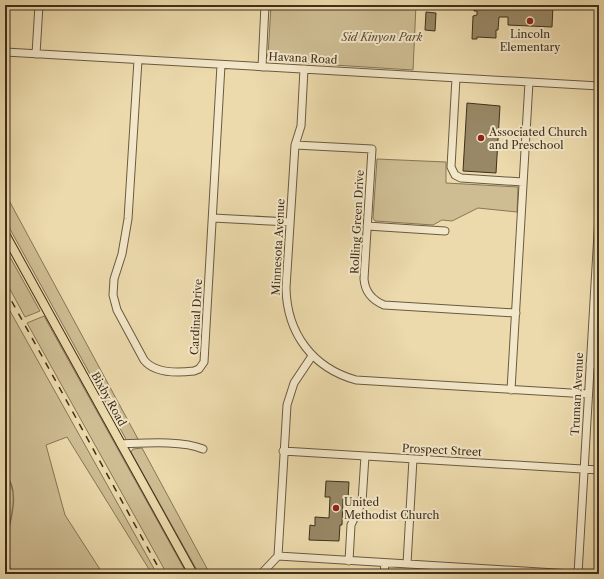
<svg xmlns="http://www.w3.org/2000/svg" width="604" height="579" viewBox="0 0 604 579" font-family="'Libre Caslon Text',serif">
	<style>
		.green { fill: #cebd93; stroke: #867657 }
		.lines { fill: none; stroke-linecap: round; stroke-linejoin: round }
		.stream { stroke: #837355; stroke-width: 1.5 }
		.building { fill: #988866; stroke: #3e2f1b }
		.minor-casing { stroke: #6a5a3f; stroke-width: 9 }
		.major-casing { stroke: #3e2f1b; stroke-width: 10 }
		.minor { stroke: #f3e7c9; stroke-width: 7 }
		.major { stroke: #ecdaac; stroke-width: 8 }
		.rail { stroke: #3e2f1b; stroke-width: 1.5; stroke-dasharray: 7 7; stroke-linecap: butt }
		.poi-dot { fill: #8f2418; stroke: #f3e7c9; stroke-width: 1.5 }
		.labels { text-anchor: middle; stroke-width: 4; stroke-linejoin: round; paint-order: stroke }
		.poi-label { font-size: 11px; fill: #3e2f1b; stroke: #f3e7c9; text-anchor: start }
		.park-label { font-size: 11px; font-style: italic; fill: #5b4b33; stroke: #f3e7c9 }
		.street-label { font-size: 11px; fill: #3e2f1b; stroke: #f3e7c9 }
	</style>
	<rect width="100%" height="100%" fill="#ecdaac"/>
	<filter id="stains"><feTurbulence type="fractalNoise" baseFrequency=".005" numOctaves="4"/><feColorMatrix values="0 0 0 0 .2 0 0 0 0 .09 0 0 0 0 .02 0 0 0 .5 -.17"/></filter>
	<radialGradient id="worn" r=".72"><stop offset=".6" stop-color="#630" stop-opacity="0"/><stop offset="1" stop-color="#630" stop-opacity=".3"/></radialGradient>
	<path class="green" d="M271,5H416L413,70L270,61L268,56Z
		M377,159L446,162V183L518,187L517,212L478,208L452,221L442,220L433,225L375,221L373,218Z
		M5,193L138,439L127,441L5,220Z
		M5,248L40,311L25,317L5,280Z
		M5,302L157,574H152L67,437L46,445L65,515L103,574H5Z
		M44,316L187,574H167L27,323Z
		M142,448L210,574H199L131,452L133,449Z"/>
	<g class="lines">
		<path class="stream" d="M5,474C23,494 7,526 5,550C5,557 10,567 12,574
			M27,574L32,572L33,574"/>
	</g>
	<path class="building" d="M475,5H553L552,27L508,25V17H499L498,30H496V38L477,37V39H472L473,16L477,15V11H474Z
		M426,12L436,13L435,31L425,30Z
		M467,103L500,106L496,173L463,171Z
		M326,481L349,482L348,499H343L342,525H340L339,541L309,540L310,525L315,526V517L329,518L330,497H325Z"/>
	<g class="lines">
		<defs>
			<path id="minor" d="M5,52L599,86
				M36,54L39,5
				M138,60L128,219L122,254L114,279L113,295L117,310L144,360C155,374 178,373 194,371L199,369L204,362L221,65
				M262,67L265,5
				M304,69L301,126L295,145L286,288C287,334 313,368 356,380L588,394
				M456,78L451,167L455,175L461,178L523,182
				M295,145L372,149L364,279C365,292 372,300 384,305L516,313
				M213,218L290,222
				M367,226L445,231
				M590,364L599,365
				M511,390L529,82
				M121,444C145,443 182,440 203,449
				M283,451L599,470
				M278,556L572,574
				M278,556L287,405L294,383L312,356
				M349,561L351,525L362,502L365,456
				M407,564L413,459
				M261,574L278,556
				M384,574L385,563
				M578,574L599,216"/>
			<path id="major" d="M5,234L193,574"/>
		</defs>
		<use href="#minor" class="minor-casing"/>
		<use href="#major" class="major-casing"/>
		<use href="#minor" class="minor"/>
		<use href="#major" class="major"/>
		<path class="rail" d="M5,289L162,574"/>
	</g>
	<g class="poi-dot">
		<circle cx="530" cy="21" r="4"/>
		<circle cx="481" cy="138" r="4"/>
		<circle cx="336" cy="508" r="4"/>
	</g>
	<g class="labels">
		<g class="poi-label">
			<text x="530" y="38" text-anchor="middle">Lincoln<tspan x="530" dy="13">Elementary</tspan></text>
			<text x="489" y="136">Associated Church<tspan x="489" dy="13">and Preschool</tspan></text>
			<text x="344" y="506">United<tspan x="344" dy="13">Methodist Church</tspan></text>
		</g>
		<g class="park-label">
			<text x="382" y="41">Sid Kinyon Park</text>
		</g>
		<g class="street-label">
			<text transform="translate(303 58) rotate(3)" y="4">Havana Road</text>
			<text transform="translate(357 222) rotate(-87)" y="4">Rolling Green Drive</text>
			<text transform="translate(278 247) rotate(-87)" y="4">Minnesota Avenue</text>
			<text transform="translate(196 317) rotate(-87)" y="4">Cardinal Drive</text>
			<text transform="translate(577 394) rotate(-87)" y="4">Truman Avenue</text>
			<text transform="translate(109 399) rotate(61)" y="4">Bixby Road</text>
			<text transform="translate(442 450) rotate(3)" y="4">Prospect Street</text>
		</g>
	</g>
	<rect width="604" height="579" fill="none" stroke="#ecdaac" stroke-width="20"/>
	<rect x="6" y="6" width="592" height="567" fill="none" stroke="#3e2f1b" stroke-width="2"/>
	<rect x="10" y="10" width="584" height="559" fill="none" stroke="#3e2f1b"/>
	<rect width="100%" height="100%" filter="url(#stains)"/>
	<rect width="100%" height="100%" fill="url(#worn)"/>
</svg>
